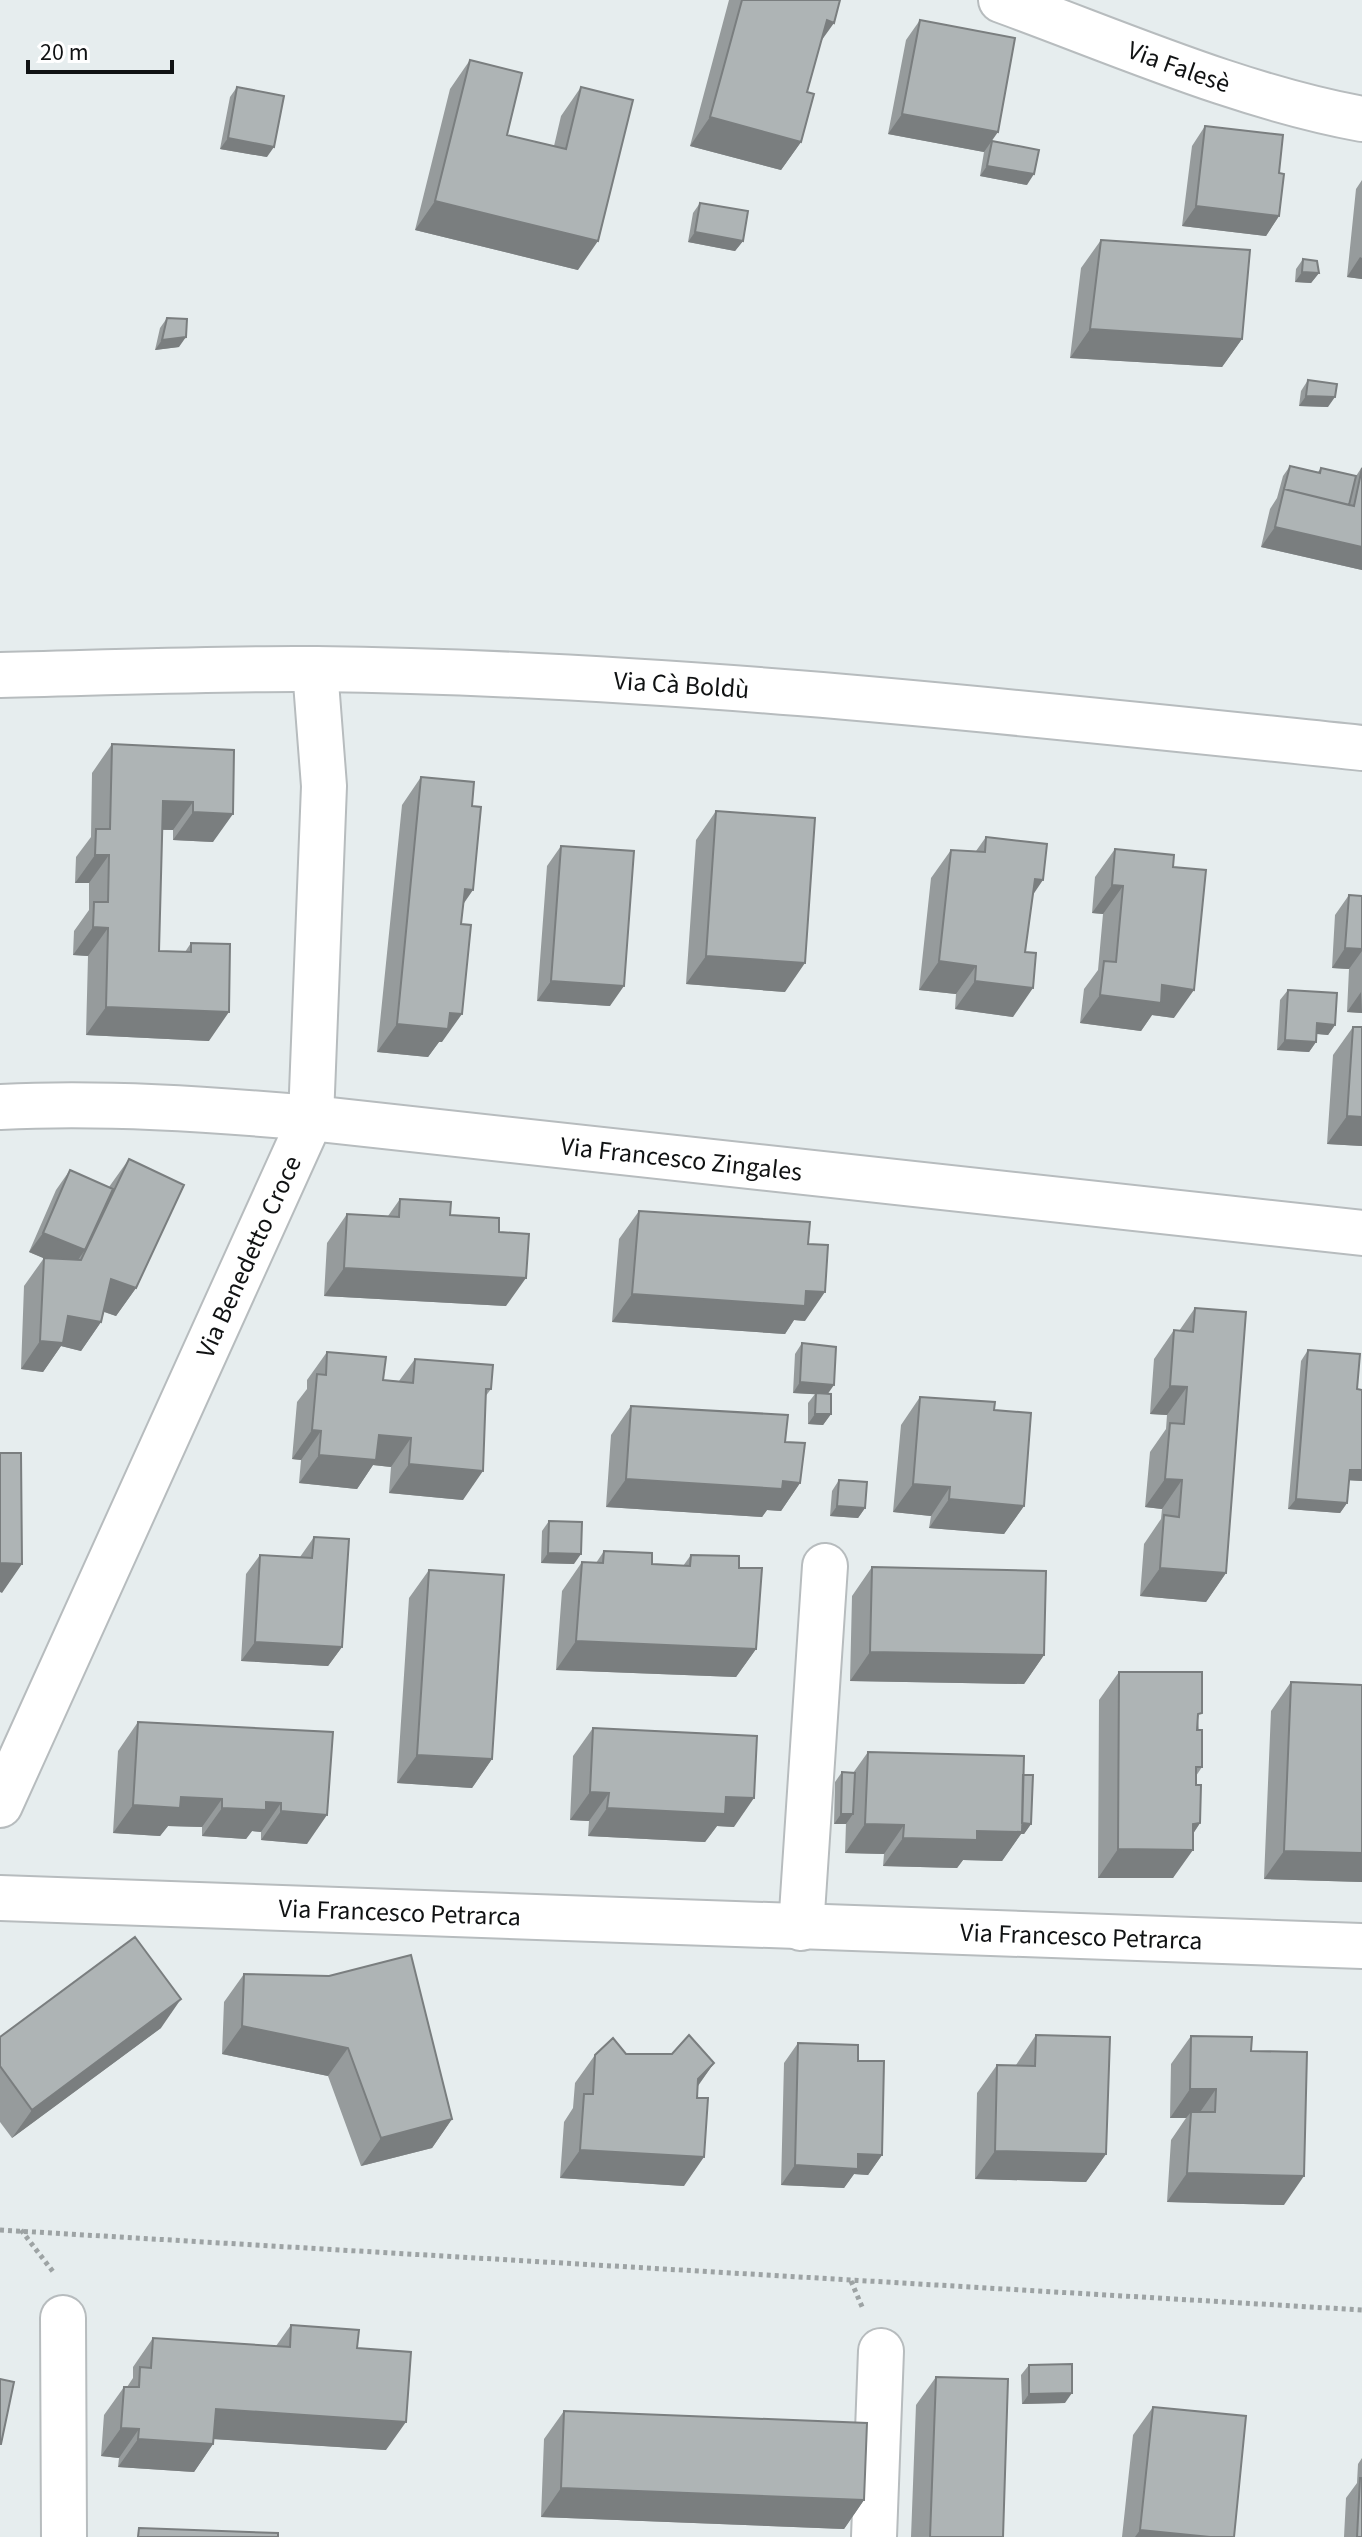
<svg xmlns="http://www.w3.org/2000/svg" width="1362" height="2537" viewBox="0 0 1362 2537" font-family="'Source Sans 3',sans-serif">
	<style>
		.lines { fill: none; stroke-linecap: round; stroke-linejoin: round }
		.minor-casing { stroke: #b7bcbe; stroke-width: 48 }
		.path { stroke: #9da3a4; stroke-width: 5; stroke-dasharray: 4 4; stroke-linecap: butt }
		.minor { stroke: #fff; stroke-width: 44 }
		.wall { fill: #969b9c }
		.shaded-wall { fill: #7a7e7f }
		.building { fill: #aeb4b5; stroke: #7a7e7f; stroke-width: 2 }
		.labels { text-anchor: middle; stroke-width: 8; stroke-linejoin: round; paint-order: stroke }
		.street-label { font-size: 26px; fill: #101213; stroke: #fff }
	</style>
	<rect width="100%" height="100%" fill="#e6edee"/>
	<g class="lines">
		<defs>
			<g id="minor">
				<path id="s1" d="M1001,0C1119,43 1238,96 1362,119"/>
				<path id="s2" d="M0,675C105,673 211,668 316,669C665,673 1014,712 1362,748"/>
				<path id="s3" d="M0,1107C104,1102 208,1109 311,1118L1362,1233"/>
				<path id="s4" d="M0,1805L311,1118L324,786L315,669"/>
				<path id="s5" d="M0,1898L1362,1946"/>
				<path d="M801,1928L825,1566"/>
				<path d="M63,2318L64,2537"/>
				<path d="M874,2537L881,2351"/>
			</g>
		</defs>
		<use href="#minor" class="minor-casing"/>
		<path class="path" d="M0,2230L1362,2310
			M21,2230L54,2273
			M851,2281L863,2309"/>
		<use href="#minor" class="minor"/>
	</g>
	<path class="wall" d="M729,0H840L821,40L807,92L801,142L781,170L690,146Z
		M920,20L992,141L1027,185L980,176L984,152L888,134L906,40Z
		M470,60L507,135L554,146L561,116L581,87L578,270L415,230L450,89Z
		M237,87L267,157L220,149L230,97Z
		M1205,126L1279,173V216L1266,236L1182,226L1192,146Z
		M1362,180V279L1347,277L1356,189Z
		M700,203L743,241L735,251L688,242L693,213Z
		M1101,240L1242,339L1222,367L1070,358L1081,268Z
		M1303,259L1319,273L1311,283L1295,282L1296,269Z
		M167,318L179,347L155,350L160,328Z
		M1308,380L1328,407L1299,406L1301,391Z
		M1290,466L1318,472L1321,468L1356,476L1362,467V570L1261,547L1270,509L1277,498L1283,476Z
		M112,744L234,750L213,842L173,840V830H162L159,951L185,952L191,943L209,1041L86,1035L88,956L73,955L74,931L89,910V883H75L76,857L91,837L92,773Z
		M421,777L463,904L442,1042H439L428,1057L377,1052L402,805Z
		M716,811L785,992L686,984L696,840Z
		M986,837L1033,895L1013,1017L955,1009L956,994L919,990L931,878L951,850L976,851Z
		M561,846L610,1006L537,1001L547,866Z
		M1115,849L1173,867L1174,1018L1152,1015L1141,1031L1080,1023L1084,989L1098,970L1103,914L1092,913L1095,877Z
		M1349,895L1362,896V1013L1347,1012L1349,969L1332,968L1335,915Z
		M1288,990L1335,1025L1328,1035L1316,1034V1042L1309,1052L1277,1050L1280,1000Z
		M1353,1027H1362V1146L1327,1144L1333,1055Z
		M129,1159L136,1288L116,1316L104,1312L101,1322L81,1351L61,1346L43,1372L21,1369L24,1286L44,1258L29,1252L56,1190L70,1170L109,1187Z
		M400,1199L499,1232L506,1306L324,1296L327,1243L347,1214L388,1216Z
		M639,1211L805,1321L794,1320L785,1334L612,1322L619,1239Z
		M1195,1308L1226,1573L1206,1602L1140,1596L1144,1544L1161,1519L1162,1509L1145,1507L1150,1452L1166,1429L1167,1415L1150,1414L1154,1359L1174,1330L1179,1331Z
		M802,1343L828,1394L831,1414L823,1425L808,1424V1403L815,1394L793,1393L795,1354Z
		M1308,1350L1357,1389L1362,1390V1481L1349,1480L1347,1503L1340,1513L1288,1509L1301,1361Z
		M327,1352L383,1380L399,1381L415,1359L491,1389L485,1397L463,1500L389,1493L391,1467L373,1465L357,1489L299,1483L301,1460L292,1459L297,1402L307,1389V1380Z
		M920,1397L994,1410L1024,1506L1004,1534L929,1528L931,1516L893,1512L901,1425Z
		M631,1406L785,1442L800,1483L781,1511L767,1510L762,1517L606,1507L611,1435Z
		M839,1480L865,1508L858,1518L830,1516L832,1491Z
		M549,1521L574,1564L541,1563L542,1531Z
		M314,1537L342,1647L328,1666L241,1661L246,1574L260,1555L300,1557Z
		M604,1551L652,1564L683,1566L691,1555L739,1568L756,1649L736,1677L556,1670L562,1591L582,1562L596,1563Z
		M872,1567L1044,1655L1024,1684L850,1681L852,1596Z
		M429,1570L492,1759L472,1788L397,1783L409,1598Z
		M1119,1672L1198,1720L1202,1767L1196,1776V1785L1200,1823L1193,1834L1173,1878H1098L1099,1700Z
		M1291,1682L1362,1882L1264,1879L1271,1711Z
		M138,1722L333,1732L307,1844L261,1840V1832L252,1831L246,1839L202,1836V1827L168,1826L160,1836L113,1833L118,1751Z
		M593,1728L734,1827L717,1826L705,1842L588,1836L589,1821L570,1820L573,1756Z
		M868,1752L1023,1775L1031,1824L1024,1834H1021L1002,1861L963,1860L957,1868L883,1866L884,1854L845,1853L846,1823L834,1824L835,1782L842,1772L853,1773Z
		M244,1974L452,2119L432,2148L361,2166L328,2076L222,2054L224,2002Z
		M161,2028L12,2138L0,2122V2037Z
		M1036,2035L1106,2154L1086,2182L975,2179L977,2093L997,2065H1016Z
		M1191,2036L1251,2051L1284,2205L1167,2202L1171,2140L1186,2118H1170L1171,2064Z
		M798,2043L858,2061L882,2155L868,2175L854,2174L844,2188L781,2185L784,2063Z
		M626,2054L714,2063L698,2086L684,2186L560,2178L564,2122L573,2108L575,2083L595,2055Z
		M291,2325L357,2348L386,2450L214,2439L213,2444L194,2472L118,2467L119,2458L101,2456L104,2415L124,2387H127L133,2378V2367L153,2338L276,2346Z
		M1029,2365L1065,2403L1022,2404L1021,2375Z
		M936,2377L1003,2537H911L916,2405Z
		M1153,2407L1234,2537H1122L1133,2435Z
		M564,2411L864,2500L844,2529L541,2517L544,2439Z
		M1362,2458V2537H1344L1346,2498L1357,2483L1358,2464Z"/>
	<path class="shaded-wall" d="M827,20L834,23L814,51Z
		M902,114L998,132L984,152L888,134Z
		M710,117L801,142L781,170L690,146Z
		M228,138L274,147L267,157L220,149Z
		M987,166L1034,174L1027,185L980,176Z
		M435,201L598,241L578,270L415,230Z
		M1196,206L1279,216L1266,236L1182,226Z
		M695,232L743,241L735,251L688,242Z
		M1360,257L1362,258V279L1347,277Z
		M1302,272L1319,273L1311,283L1295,282Z
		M1090,329L1242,339L1222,367L1070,358Z
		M186,337L179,347L155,350L162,340Z
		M1306,396L1335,397L1328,407L1299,406Z
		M1275,527L1362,547V570L1261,547Z
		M163,801L193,802L173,830L143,829Z
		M193,812L233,814L213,842L173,840Z
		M95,855H109L89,883H75Z
		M1035,879L1043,880L1024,908Z
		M1112,885L1123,886L1103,914L1092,913Z
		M465,889L473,890L453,919Z
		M93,927L108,928L88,956L73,955Z
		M1345,948L1362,949V951L1349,969L1332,968Z
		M706,956L805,963L785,992L686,984Z
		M939,961L976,966L956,994L919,990Z
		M551,981L624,986L610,1006L537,1001Z
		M975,981L1033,988L1013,1017L955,1009Z
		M1162,985L1194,990L1174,1018L1152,1015L1141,1031L1080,1023L1100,995Z
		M1361,992L1362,1013L1347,1012Z
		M106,1007L229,1012L209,1041L86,1035Z
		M450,1013L462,1014L442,1042H439L428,1057L377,1052L397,1024Z
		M1317,1023L1335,1025L1328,1035L1309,1033Z
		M1285,1040L1316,1042L1309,1052L1277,1050Z
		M1347,1116L1362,1117V1146L1327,1144Z
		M43,1233L85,1250L71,1270L29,1252Z
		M344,1268L526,1278L506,1306L324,1296Z
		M111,1279L136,1288L116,1316L91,1307Z
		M806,1291L825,1292L805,1321L794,1320L785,1334L612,1322L632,1294Z
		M68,1316L101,1322L81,1351L61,1346L43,1372L21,1369L40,1341Z
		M800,1382L834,1385L827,1395L793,1393Z
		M1170,1386L1187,1387L1167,1415L1150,1414Z
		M815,1414H831L823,1425L808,1424Z
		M312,1430L321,1431L301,1460L292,1459Z
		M379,1435L411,1438L391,1467L373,1465L357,1489L299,1483L319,1455Z
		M409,1464L483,1471L463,1500L389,1493Z
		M1350,1470H1362V1481L1343,1480Z
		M626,1479L783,1481L800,1483L781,1511L767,1510L762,1517L606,1507Z
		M1165,1479L1182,1480L1162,1509L1145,1507Z
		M913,1484L950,1487L931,1516L893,1512Z
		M949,1499L1024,1506L1004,1534L929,1528Z
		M1296,1499L1347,1503L1340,1513L1288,1509Z
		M837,1506L865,1508L858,1518L830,1516Z
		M548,1553L581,1554L574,1564L541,1563Z
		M0,1563L22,1564L2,1593L0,1592Z
		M1160,1568L1226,1573L1206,1602L1140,1596Z
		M576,1641L756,1649L736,1677L556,1670Z
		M255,1642L342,1647L328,1666L241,1661Z
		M870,1652L1044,1655L1024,1684L850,1681Z
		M417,1755L492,1759L472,1788L397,1783Z
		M590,1792L609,1793L589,1821L570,1820Z
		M181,1797L222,1799L202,1827L168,1826L160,1836L113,1833L133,1805Z
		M726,1797L754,1798L734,1827L717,1826L705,1842L588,1836L607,1808Z
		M266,1802L281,1803L261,1832L252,1831L246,1839L202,1836L222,1808Z
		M281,1811L327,1815L307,1844L261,1840Z
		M841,1814H853L846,1824H834Z
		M1009,1823L1031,1824L1024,1834H1021L1002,1861L963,1860L957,1868L883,1866L903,1838L977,1831Z
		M1200,1823L1182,1850H1193L1173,1878H1098L1118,1849L1193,1824Z
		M865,1824L904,1825L884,1854L845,1853Z
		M1284,1851L1362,1853V1882L1264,1879Z
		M181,1999L161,2028L12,2138L32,2110Z
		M242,2026L348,2048L328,2076L222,2054Z
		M714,2063L694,2091L698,2079Z
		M1190,2089H1216L1196,2118L1191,2112L1186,2118H1170Z
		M452,2119L432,2148L361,2166L381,2138Z
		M580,2150L704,2157L684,2186L560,2178Z
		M995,2151L1106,2154L1086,2182L975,2179Z
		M858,2154L882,2155L868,2175L854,2174L844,2188L781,2185L795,2165Z
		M1187,2173L1304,2176L1284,2205L1167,2202Z
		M1072,2393L1065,2403L1022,2404L1029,2394Z
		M216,2409L406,2422L386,2450L196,2438Z
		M121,2428L139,2429L119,2458L101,2456Z
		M138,2439L213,2444L194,2472L118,2467Z
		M561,2488L864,2500L844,2529L541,2517Z
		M1140,2530L1210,2537H1135Z"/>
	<path class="building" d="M742,0H840L834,23L827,20L807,92L814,94L801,142L710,117Z
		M920,20L1015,38L998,132L902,114Z
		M470,60L522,73L507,135L566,149L581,87L633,100L598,241L435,201Z
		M237,87L284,96L274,147L228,138Z
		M1205,126L1283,135L1279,173L1284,174L1279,216L1196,206Z
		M992,141L1039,150L1034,174L987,166Z
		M700,203L748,211L743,241L695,232Z
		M1101,240L1250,250L1242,339L1090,329Z
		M1303,259L1317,261L1319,273L1302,272Z
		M167,318L187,319L186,337L162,340Z
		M1308,380L1337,384L1335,397L1306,396Z
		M1290,466L1320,473L1321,468L1356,476L1349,505L1284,489Z
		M1362,468V547L1275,527L1284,489L1354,506Z
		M112,744L234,750L233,814L193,812V802L163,801L159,951L191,952V943L230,944L229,1012L106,1007L108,928L93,927L94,902H108L109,855H95L96,829H110Z
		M421,777L474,782L472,806L481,807L473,890L465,889L461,924L471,925L462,1014L450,1013L448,1029L397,1024Z
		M716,811L815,818L805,963L706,956Z
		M986,837L1047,844L1043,880L1035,879L1025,952L1036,953L1033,988L975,981L976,966L939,961L951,850L985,852Z
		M561,846L634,851L624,986L551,981Z
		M1115,849L1174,855L1173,867L1206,870L1194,990L1162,985L1161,1003L1100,995L1104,961L1116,962L1123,886L1112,885Z
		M1349,895L1362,896V949L1345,948Z
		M1288,990L1337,993L1335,1025L1317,1023L1316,1042L1285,1040Z
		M1353,1027H1362V1117L1347,1116Z
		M129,1159L184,1185L136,1288L111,1279L101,1322L68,1316L63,1343L40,1341L44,1258L81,1260Z
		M70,1170L113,1189L85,1250L43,1233Z
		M400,1199L451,1202L450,1215L499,1218V1232L529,1234L526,1278L344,1268L347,1214L399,1217Z
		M639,1211L810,1222L808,1244L828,1245L825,1292L806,1291L805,1306L632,1294Z
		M1195,1308L1246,1312L1226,1573L1160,1568L1164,1515L1179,1517L1182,1480L1165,1479L1170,1423L1184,1424L1187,1387L1170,1386L1174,1330L1193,1332Z
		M802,1343L836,1347L834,1385L800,1382Z
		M1308,1350L1360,1354L1357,1389L1362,1390V1470H1350L1347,1503L1296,1499Z
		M327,1352L386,1357L383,1380L413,1383L415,1359L493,1365L491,1389H486L483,1471L409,1464L411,1438L379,1435L376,1460L319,1455L321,1431L312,1430L317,1374L326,1375Z
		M816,1393L831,1394V1414H815Z
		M920,1397L995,1402L994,1410L1031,1413L1024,1506L949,1499L950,1487L913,1484Z
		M631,1406L788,1415L785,1442L805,1443L800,1483L783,1481L782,1489L626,1479Z
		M0,1453H21L22,1564L0,1563Z
		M839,1480L867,1482L865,1508L837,1506Z
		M549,1521L582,1522L581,1554L548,1553Z
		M314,1537L349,1539L342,1647L255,1642L260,1555L312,1558Z
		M604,1551L652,1553V1564L690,1566L691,1555L739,1556V1568H762L756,1649L576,1641L582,1562L603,1563Z
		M872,1567L1046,1571L1044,1655L870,1652Z
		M429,1570L504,1575L492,1759L417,1755Z
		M1119,1672H1202V1713L1198,1714L1197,1730H1202V1767H1196V1785H1201L1200,1823L1193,1824V1850L1118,1849Z
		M1291,1682L1362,1685V1853L1284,1851Z
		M138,1722L333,1732L327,1815L281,1811V1803L266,1802V1810L222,1808V1799L181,1797L180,1808L133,1805Z
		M593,1728L757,1736L754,1798L726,1797L725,1814L607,1808L609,1793L590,1792Z
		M868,1752L1024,1756L1022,1832L977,1831V1840L903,1838L904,1825L865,1824Z
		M842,1772L855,1773L853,1814H841Z
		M1023,1775H1033L1031,1824L1022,1823Z
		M135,1937L181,1999L32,2110L0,2066V2037Z
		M411,1955L452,2119L381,2138L348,2048L242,2026L244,1974L329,1976Z
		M689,2035L714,2063L698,2079L697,2098H708L704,2157L580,2150L584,2094H593L595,2055L613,2038L626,2054H672Z
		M1036,2035L1110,2037L1106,2154L995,2151L997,2065L1035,2066Z
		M1191,2036L1252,2037L1251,2051L1307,2052L1304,2176L1187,2173L1191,2112H1215L1216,2089H1190Z
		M798,2043L858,2045V2061H884L882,2155L858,2154V2169L795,2165Z
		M291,2325L359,2330L357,2348L411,2352L406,2422L216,2409L213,2444L138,2439L139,2429L121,2428L124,2387H139L140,2367L151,2368L153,2338L290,2347Z
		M1072,2364V2393L1029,2394V2365Z
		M936,2377L1008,2379L1003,2537H930Z
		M0,2379L14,2382L1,2444H0Z
		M1153,2407L1246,2416L1234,2537H1210L1140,2530Z
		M564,2411L867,2423L864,2500L561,2488Z
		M1360,2478H1362V2537H1357Z
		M139,2528L278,2533V2537H138Z"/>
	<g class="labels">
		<g class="street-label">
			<text dy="9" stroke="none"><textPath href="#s1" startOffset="190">Via Falesè</textPath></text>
			<text dy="9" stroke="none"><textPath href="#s2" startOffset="682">Via Cà Boldù</textPath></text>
			<text dy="9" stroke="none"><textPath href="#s3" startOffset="684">Via Francesco Zingales</textPath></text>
			<text dy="9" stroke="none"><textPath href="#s4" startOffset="602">Via Benedetto Croce</textPath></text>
			<text dy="9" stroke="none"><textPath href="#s5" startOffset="400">Via Francesco Petrarca</textPath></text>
			<text dy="9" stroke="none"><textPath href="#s5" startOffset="1082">Via Francesco Petrarca</textPath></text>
		</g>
	</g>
	<path d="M28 60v12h144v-12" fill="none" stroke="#101213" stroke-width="4"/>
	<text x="40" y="60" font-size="24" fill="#101213" stroke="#ffffff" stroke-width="6" paint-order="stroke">20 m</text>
</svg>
